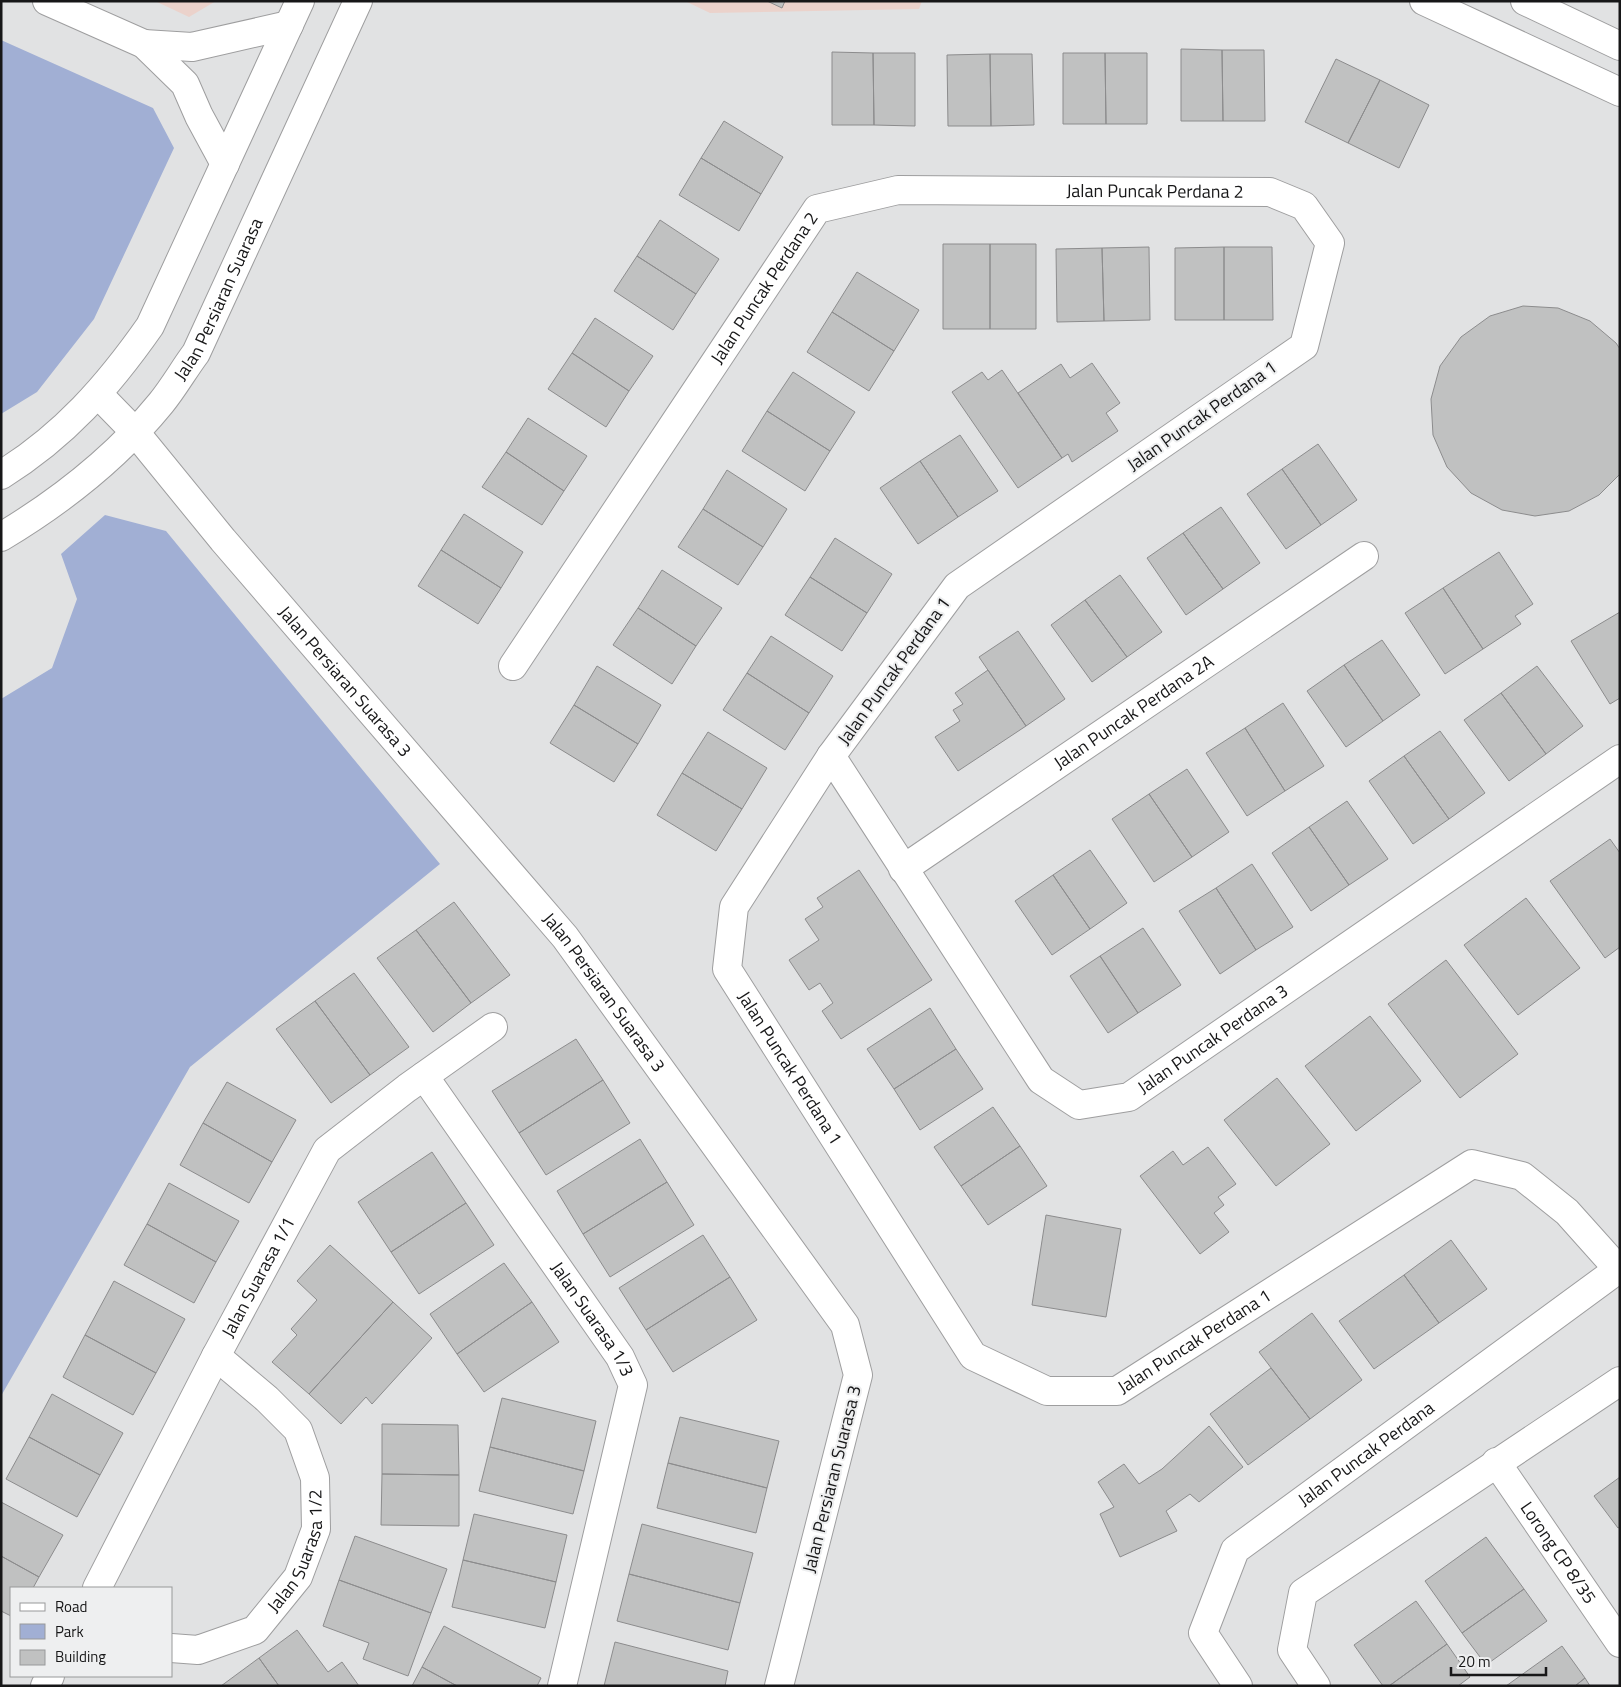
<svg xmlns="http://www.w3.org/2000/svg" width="1621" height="1687" viewBox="0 0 1621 1687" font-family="'Titillium Web',sans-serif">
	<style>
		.commercial { fill: #ebd2cb }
		.green { fill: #a1afd4 }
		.building { fill: #c0c1c1; stroke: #8c8c8d }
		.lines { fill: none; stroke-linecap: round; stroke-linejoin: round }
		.minor-casing { stroke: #9e9e9f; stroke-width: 30 }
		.major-casing { stroke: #9e9e9f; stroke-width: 30 }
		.minor { stroke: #fff; stroke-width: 28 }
		.major { stroke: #fff; stroke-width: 28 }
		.labels { text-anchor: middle; stroke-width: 4; stroke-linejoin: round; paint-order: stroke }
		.street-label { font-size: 18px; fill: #171718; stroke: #eeeff0 }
	</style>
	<rect width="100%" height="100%" fill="#e1e2e3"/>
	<path class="commercial" d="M155,1H216L189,17Z
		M685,1H922L919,9L710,13Z"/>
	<path class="green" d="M1,40L153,108L174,148L94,319L37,392L1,414Z
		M105,515L166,531L440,864L190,1067L1,1396V699L52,668L77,599L61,554Z"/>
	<path class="building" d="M767,1H785L782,8Z
		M1181,49L1222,50L1223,121H1181Z
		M1222,50H1264L1265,121H1223Z
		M832,52L873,53L874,125H832Z
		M873,53H915V126L874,125Z
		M1063,53H1105L1106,124H1063Z
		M1105,53H1147V124H1106Z
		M990,54H1032L1034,125L991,126Z
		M990,54L991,126H948L947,55Z
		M1336,59L1380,80L1348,143L1305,122Z
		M1380,80L1429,105L1399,168L1348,143Z
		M724,121L783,157L761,194L701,158Z
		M701,158L761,194L739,231L679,195Z
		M660,220L719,259L696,294L637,256Z
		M943,244H990V329H943Z
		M990,244H1036V329H990Z
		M1149,247L1150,320L1104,321L1102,248Z
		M1224,247V320H1175V248Z
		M1224,247H1272L1273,320H1224Z
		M1102,248L1104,321L1057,322L1056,249Z
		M637,256L696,294L673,330L614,291Z
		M857,272L919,310L894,351L832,312Z
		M1523,306L1558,308L1590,321L1616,343L1620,349V474L1599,495L1569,511L1535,516L1502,510L1471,493L1447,467L1433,435L1431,399L1440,366L1461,337L1490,316Z
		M832,312L894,351L869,391L807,352Z
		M595,318L653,356L629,391L572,353Z
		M572,353L629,391L606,427L548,389Z
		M1092,363L1120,403L1106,413L1118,431L1072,462L1068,454L1062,458L1018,393L1061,364L1070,378Z
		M1002,370L1062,458L1018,488L952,392L982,372L988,380Z
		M793,372L855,412L830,451L767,411Z
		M767,411L830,451L805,491L742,451Z
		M528,418L587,456L564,491L506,452Z
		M960,435L998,491L958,517L920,461Z
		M1318,444L1357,500L1321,525L1282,469Z
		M506,452L564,491L542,525L482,487Z
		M920,461L958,517L918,544L880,488Z
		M1282,469L1321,525L1286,549L1247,494Z
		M727,470L787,509L763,547L703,509Z
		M1221,507L1260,563L1223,589L1183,533Z
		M703,509L763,547L738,585L678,547Z
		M464,514L523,552L501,588L441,550Z
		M1183,533L1223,589L1186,615L1147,558Z
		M835,538L892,574L867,613L810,577Z
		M441,550L501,588L478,624L418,586Z
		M1499,552L1533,604L1515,616L1521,624L1483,649L1443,588Z
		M662,570L722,608L696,646L638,608Z
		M1120,575L1162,632L1127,657L1085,600Z
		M810,577L867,613L842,651L785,615Z
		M1443,588L1483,649L1445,674L1405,613Z
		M1085,600L1127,657L1092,682L1051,625Z
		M638,608L696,646L672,684L613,645Z
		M1620,612V698L1610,704L1571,641Z
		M1018,631L1065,699L1026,726L979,657Z
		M771,636L833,676L809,713L747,673Z
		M1382,640L1420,695L1383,721L1344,665Z
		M1344,665L1383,721L1346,747L1307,691Z
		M597,666L661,705L638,744L574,705Z
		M1537,666L1583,726L1546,754L1501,693Z
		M988,670L1026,726L958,771L935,737L960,721L953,710L963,704L955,693Z
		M747,673L809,713L785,750L723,710Z
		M1501,693L1546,754L1509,781L1464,720Z
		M1283,703L1324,766L1285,791L1245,728Z
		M574,705L638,744L614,782L550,743Z
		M1245,728L1285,791L1247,816L1206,753Z
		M1440,731L1485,793L1449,819L1404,756Z
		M708,732L767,768L742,809L682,773Z
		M1404,756L1449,819L1413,844L1369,781Z
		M1187,769L1229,832L1192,857L1149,794Z
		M682,773L742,809L716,851L657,815Z
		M1149,794L1192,857L1154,882L1112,819Z
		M1347,801L1388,859L1349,885L1309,827Z
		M1309,827L1349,885L1311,911L1272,853Z
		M1610,839L1620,853V947L1605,958L1550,881Z
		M1090,850L1127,903L1090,929L1053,875Z
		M1252,864L1293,927L1256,950L1216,888Z
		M859,870L932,980L841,1039L822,1011L833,1003L820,983L809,990L789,960L819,940L805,919L823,907L817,898Z
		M1053,875L1090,929L1052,955L1015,901Z
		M1216,888L1256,950L1220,974L1179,911Z
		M1526,898L1580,968L1518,1015L1464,945Z
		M454,902L510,975L471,1003L416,930Z
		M1143,928L1181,985L1138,1013L1100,956Z
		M416,930L471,1003L433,1032L377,958Z
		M1100,956L1138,1013L1108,1033L1070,976Z
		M1446,960L1518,1054L1460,1098L1388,1004Z
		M354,973L409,1047L370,1075L315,1001Z
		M315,1001L370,1075L331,1103L276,1029Z
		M930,1008L956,1049L894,1089L867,1049Z
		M1370,1016L1421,1081L1356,1131L1305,1066Z
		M576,1039L603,1080L519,1133L492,1091Z
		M956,1049L983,1089L920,1130L894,1089Z
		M1277,1078L1330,1144L1276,1186L1224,1120Z
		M603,1080L630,1123L546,1175L519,1133Z
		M227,1082L296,1120L272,1162L203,1123Z
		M993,1107L1020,1146L961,1186L934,1147Z
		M203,1123L272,1162L249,1203L180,1165Z
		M640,1139L667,1182L583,1234L557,1191Z
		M1020,1146L1047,1186L988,1225L961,1186Z
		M1208,1147L1236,1184L1218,1197L1224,1205L1214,1213L1229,1232L1200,1254L1140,1176L1173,1151L1183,1165Z
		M432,1152L466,1203L391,1252L358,1202Z
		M667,1182L694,1225L610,1277L583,1234Z
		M169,1183L239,1221L216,1262L147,1224Z
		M466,1203L494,1245L419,1294L391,1252Z
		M1046,1215L1121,1229L1106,1317L1032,1305Z
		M147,1224L216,1262L194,1303L124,1265Z
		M703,1235L730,1277L646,1330L619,1288Z
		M1451,1240L1487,1289L1439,1323L1404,1275Z
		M330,1245L393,1302L309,1394L272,1362L297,1335L291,1329L317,1300L297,1281Z
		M504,1263L532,1302L457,1354L430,1314Z
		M1404,1275L1439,1323L1374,1369L1339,1321Z
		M730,1277L757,1320L673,1372L646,1330Z
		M114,1281L185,1319L156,1373L85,1335Z
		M393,1302L432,1338L372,1404L366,1397L341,1424L309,1394Z
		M532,1302L559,1342L484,1392L457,1354Z
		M1312,1313L1362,1380L1310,1419L1259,1352Z
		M85,1335L156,1373L133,1415L63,1377Z
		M1271,1368L1310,1419L1248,1465L1210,1414Z
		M52,1394L123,1433L100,1475L29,1437Z
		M502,1398L596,1421L584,1471L490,1447Z
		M680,1417L779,1441L767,1488L668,1463Z
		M382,1424L458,1425L459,1475L382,1474Z
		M1209,1426L1243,1467L1199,1502L1190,1494L1166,1511L1177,1531L1120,1557L1100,1514L1114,1507L1098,1482L1124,1464L1139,1484L1162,1469Z
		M29,1437L100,1475L77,1517L6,1479Z
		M490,1447L584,1471L573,1514L479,1491Z
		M668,1463L767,1488L756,1533L657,1508Z
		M382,1474L459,1475V1526L381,1525Z
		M1620,1477V1527L1618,1528L1594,1496Z
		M1,1502L63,1535L39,1577L1,1556Z
		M474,1514L567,1535L556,1582L463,1560Z
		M642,1524L753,1553L740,1603L629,1574Z
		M355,1536L447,1569L431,1613L339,1580Z
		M1486,1537L1524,1589L1462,1633L1425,1581Z
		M1,1556L39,1577L33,1588H11V1616L1,1611Z
		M463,1560L556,1582L545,1628L452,1607Z
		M629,1574L740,1603L728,1650L617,1621Z
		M339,1580L431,1613L408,1676L363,1659L369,1643L323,1626Z
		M1524,1589L1547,1621L1486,1665L1462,1633Z
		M1416,1601L1447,1644L1389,1686H1383L1354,1645Z
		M444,1626L541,1678L537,1686H457L422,1667Z
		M297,1630L328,1672L342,1662L359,1686H279L259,1658Z
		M615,1642L728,1671L725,1686H604Z
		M1447,1644L1470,1677L1458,1686H1389Z
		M1562,1646L1585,1678L1575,1686H1506Z
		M259,1658L279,1686H221Z
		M422,1667L457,1686H412Z
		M1585,1678L1590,1686H1575Z"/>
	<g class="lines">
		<defs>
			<g id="minor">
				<path d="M47,1L144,44L185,84L199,116L225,164"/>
				<path d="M144,44L192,47L289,25"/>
				<path id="s1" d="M98,394L135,432L223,540L565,937L845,1325L858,1375L779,1686"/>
				<path d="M1,475C64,436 108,386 150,326L300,1"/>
				<path id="s2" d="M1,537C61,501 117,457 161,403C174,387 184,369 196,353L358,1"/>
				<path id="s3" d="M513,666L817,209L898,190L1270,192L1304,206L1330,243L1304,346L957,586L831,756L734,907L727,969L973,1356L1047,1391H1117L1472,1164L1522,1176L1567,1212L1618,1269"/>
				<path id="s4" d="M831,756L1041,1080L1079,1105L1129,1097L1620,759"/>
				<path id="s5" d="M903,869L1364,556"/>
				<path id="s6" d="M424,1076L620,1357L633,1385L562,1686"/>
				<path id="s7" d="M1496,1462L1620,1643"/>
				<path id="s8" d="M97,1588L216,1356L327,1150L407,1088L493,1027"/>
				<path id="s9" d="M171,1648L198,1650L255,1630L298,1577L316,1529L315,1478L298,1430L267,1399L216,1356"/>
				<path d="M45,1686L50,1676"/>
				<path id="s10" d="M1238,1686L1203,1633L1235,1550L1620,1268"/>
				<path d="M1316,1686L1292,1650L1303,1593L1620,1381"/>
			</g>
			<path id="major" d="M1424,1L1620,92
				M1525,1L1620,46"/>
		</defs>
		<use href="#minor" class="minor-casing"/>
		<use href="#major" class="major-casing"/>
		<use href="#minor" class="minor"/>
		<use href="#major" class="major"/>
	</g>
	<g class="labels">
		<g class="street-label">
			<text dy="6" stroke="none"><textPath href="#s3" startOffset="889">Jalan Puncak Perdana 2</textPath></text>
			<text dy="6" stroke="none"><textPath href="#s3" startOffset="454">Jalan Puncak Perdana 2</textPath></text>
			<text dy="6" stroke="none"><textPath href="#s2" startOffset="329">Jalan Persiaran Suarasa</textPath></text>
			<text transform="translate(1202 416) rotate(-35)" y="6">Jalan Puncak Perdana 1</text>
			<text transform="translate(894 671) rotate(-54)" y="6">Jalan Puncak Perdana 1</text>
			<text dy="6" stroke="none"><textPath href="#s1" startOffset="379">Jalan Persiaran Suarasa 3</textPath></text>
			<text dy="6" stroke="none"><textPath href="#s5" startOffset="279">Jalan Puncak Perdana 2A</textPath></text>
			<text dy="6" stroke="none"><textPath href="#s1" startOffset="784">Jalan Persiaran Suarasa 3</textPath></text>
			<text dy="6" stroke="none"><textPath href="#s4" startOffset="584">Jalan Puncak Perdana 3</textPath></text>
			<text dy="6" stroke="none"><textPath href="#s3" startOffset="2185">Jalan Puncak Perdana 1</textPath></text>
			<text dy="6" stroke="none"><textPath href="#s8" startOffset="350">Jalan Suarasa 1/1</textPath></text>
			<text dy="6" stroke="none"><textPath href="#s6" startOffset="296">Jalan Suarasa 1/3</textPath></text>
			<text dy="6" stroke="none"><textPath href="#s3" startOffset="2770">Jalan Puncak Perdana 1</textPath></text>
			<text dy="6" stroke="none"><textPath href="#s10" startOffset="315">Jalan Puncak Perdana</textPath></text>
			<text transform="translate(832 1479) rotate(-76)" y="6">Jalan Persiaran Suarasa 3</text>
			<text dy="6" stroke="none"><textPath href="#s9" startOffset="180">Jalan Suarasa 1/2</textPath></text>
			<text dy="6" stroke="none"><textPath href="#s7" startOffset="110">Lorong CP 8/35</textPath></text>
		</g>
	</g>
	<rect width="1621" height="1687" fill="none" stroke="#171718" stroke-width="5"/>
	<rect x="10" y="1587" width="162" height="90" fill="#eeeff0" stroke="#98999a"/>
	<rect x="20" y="1603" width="25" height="8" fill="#ffffff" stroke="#98999a"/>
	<text x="55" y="1612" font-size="15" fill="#171718">Road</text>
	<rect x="20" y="1624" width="25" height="15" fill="#a1afd4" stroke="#98999a"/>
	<text x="55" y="1637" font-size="15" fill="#171718">Park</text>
	<rect x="20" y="1650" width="25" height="15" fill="#c0c1c1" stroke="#98999a"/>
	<text x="55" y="1662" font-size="15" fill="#171718">Building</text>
	<path d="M1451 1667v8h95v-8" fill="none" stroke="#171718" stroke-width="2.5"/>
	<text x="1458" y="1667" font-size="15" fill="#171718" stroke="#eeeff0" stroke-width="4" paint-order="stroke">20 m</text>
</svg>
